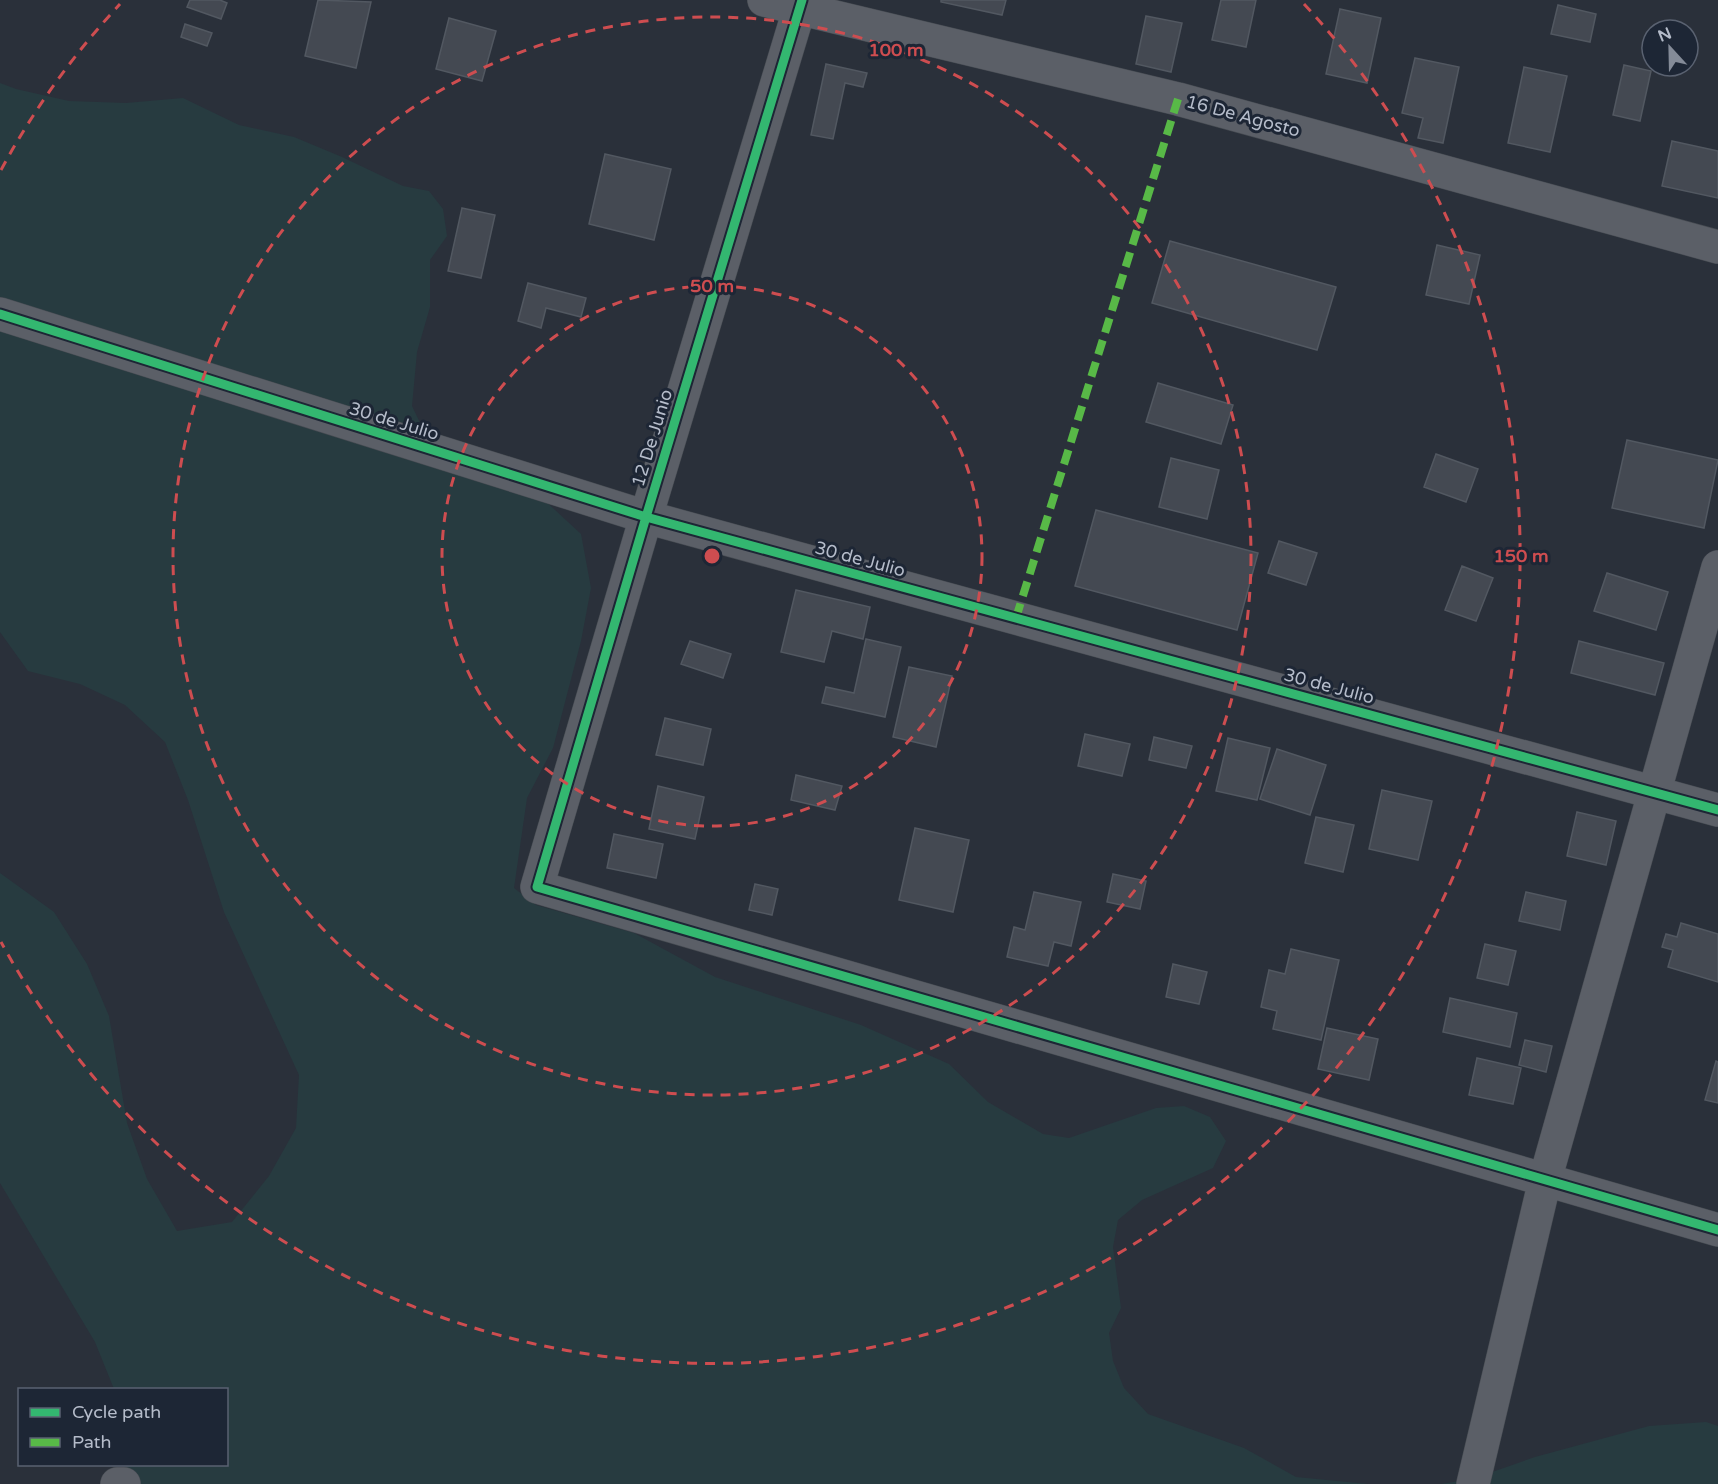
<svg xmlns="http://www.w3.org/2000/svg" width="1718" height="1484" viewBox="0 0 1718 1484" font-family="'Varela Round',sans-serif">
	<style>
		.green { fill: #273b40 }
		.building { fill: #444952; stroke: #525861; stroke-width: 1.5 }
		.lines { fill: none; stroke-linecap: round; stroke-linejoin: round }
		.minor-casing { stroke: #464b52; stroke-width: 34 }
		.minor { stroke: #5b5f67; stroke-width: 33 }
		.quiet { stroke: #58b947; stroke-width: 8; stroke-dasharray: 15 8; stroke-linecap: butt }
		.cycleway-casing { stroke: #1d2635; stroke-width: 13 }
		.cycleway { stroke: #33b770; stroke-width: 9 }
		.ring { fill: none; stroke: #ce4d50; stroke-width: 3; stroke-dasharray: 10 8 }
		.labels { text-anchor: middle; stroke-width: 6; stroke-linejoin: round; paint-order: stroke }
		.street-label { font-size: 18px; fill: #b5bcca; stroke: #1d2635 }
		.centre { fill: #ce4d50; stroke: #1d2635; stroke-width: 3 }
		.ring-label { font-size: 18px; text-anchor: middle; font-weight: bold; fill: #ce4d50; stroke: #1d2635; stroke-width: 6; stroke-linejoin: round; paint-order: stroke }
	</style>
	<rect width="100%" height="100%" fill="#2a303a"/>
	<path class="green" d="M0,83L16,89L69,101L126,103L183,98L239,125L294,137L342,157L403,186L429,191L443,209L447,236L430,260V307L417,352L412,406L435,454L541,497L581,534L591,588L581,641L553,748L527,798L514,888L536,905L634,933L715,977L861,1025L949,1064L988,1102L1043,1134L1069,1138L1156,1108L1184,1106L1210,1117L1226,1141L1213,1168L1142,1200L1118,1220L1113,1247L1121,1308L1109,1333L1113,1361L1124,1388L1148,1414L1244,1448L1296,1477L1368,1484H127L126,1465L226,1464V1390L114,1389L95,1342L0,1183V873L54,912L87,964L109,1016L127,1123L147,1179L177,1231L232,1222L269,1176L296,1128L299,1075L224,912L188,800L165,742L125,705L80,684L28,671L0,632Z
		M1706,1422L1718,1426V1484H1441L1472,1479L1535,1457L1649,1426Z"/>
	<path class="building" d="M190,0H220L227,3L221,19L187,7Z
		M318,0L371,2L356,68L305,56Z
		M941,0H1006L1002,15L941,2Z
		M1221,0H1256L1246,47L1212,40Z
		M1558,5L1596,14L1590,42L1551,34Z
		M1340,9L1381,18L1367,83L1326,74Z
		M1146,16L1182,23L1171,72L1136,64Z
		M449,18L496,31L482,81L436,69Z
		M185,24L212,33L207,46L181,37Z
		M1415,58L1459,67L1443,143L1418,138L1423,118L1402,113Z
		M826,64L867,73L863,87L845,83L833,139L811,135Z
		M1624,65L1651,71L1640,121L1613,115Z
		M1524,67L1567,76L1550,152L1508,143Z
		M1672,141L1718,151V198L1662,186Z
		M605,154L671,169L654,240L589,224Z
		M462,208L495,215L481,278L448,271Z
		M1170,241L1336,287L1317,350L1152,303Z
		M1437,245L1480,255L1469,304L1426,295Z
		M528,283L586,298L581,317L546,308L541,328L518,321Z
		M1158,383L1233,405L1221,444L1146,422Z
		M1627,440L1718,460L1704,528L1612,508Z
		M1436,454L1478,469L1466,502L1424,487Z
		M1171,458L1219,470L1207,519L1159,507Z
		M1096,510L1258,553L1237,630L1075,586Z
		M1279,541L1317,553L1306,585L1268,573Z
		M1462,566L1493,578L1476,621L1445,610Z
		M1607,573L1668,592L1656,630L1594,611Z
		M796,590L870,607L863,639L832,631L824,662L781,652Z
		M866,639L901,647L885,717L822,703L826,687L854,693Z
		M690,641L731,654L723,678L681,664Z
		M1579,641L1664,663L1655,695L1571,673Z
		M909,667L952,676L936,747L893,737Z
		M665,718L711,729L703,765L656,755Z
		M1085,734L1130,744L1122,776L1078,766Z
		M1154,737L1192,746L1186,768L1149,760Z
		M1228,738L1270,748L1257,800L1216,791Z
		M1277,749L1326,765L1310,815L1260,799Z
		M796,775L842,786L835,810L791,800Z
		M658,786L704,797L695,839L649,829Z
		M1382,790L1432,801L1418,860L1369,849Z
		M1577,812L1616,821L1606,865L1567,856Z
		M1316,817L1354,825L1343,872L1305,863Z
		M915,828L969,840L953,912L899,900Z
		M614,834L663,844L656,878L607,868Z
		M1113,874L1146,881L1140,909L1107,902Z
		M755,884L778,889L772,915L749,910Z
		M1034,892L1081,902L1071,946L1054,942L1048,966L1007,957L1014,927L1025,930Z
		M1526,892L1566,901L1560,930L1519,921Z
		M1681,923L1718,934V982L1668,967L1673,950L1662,947L1666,934L1677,937Z
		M1485,944L1516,951L1508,985L1477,978Z
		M1291,949L1339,960L1321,1040L1273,1029L1277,1011L1261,1007L1269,970L1285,974Z
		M1173,964L1207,972L1199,1004L1166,997Z
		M1450,998L1517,1013L1510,1047L1443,1032Z
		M1327,1028L1378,1039L1369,1080L1318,1069Z
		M1525,1040L1552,1046L1546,1072L1519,1065Z
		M1477,1058L1521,1068L1513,1104L1469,1095Z
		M1716,1061L1718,1062V1103L1705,1100Z"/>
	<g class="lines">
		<defs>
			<path id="minor" d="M764,0L1178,99L1718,247
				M802,0L646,517L537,887L1718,1230
				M0,314L646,517L1718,810
				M117,1484H124
				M1473,1484L1545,1180L1718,567"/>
		</defs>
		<use href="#minor" class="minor-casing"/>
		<use href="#minor" class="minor"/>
		<path class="quiet" d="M1016,618L1178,99"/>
		<defs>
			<path id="cycleway" d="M802,0L646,517L537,887L1718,1230
				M0,314L646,517L1718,810"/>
		</defs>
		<use href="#cycleway" class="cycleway-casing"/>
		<use href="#cycleway" class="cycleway"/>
	</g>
	<g class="ring">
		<circle cx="712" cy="556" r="270"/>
		<circle cx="712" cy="556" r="539"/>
		<path d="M1 170A809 809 0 0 1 120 4M1304 4A809 809 0 1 1 1 942"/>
	</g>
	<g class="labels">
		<g class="street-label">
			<text transform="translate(1243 116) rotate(15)" y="6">16 De Agosto</text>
			<text transform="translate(394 421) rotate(17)" y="6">30 de Julio</text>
			<text transform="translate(652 438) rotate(-73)" y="6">12 De Junio</text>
			<text transform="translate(860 559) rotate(15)" y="6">30 de Julio</text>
			<text transform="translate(1329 686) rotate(15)" y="6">30 de Julio</text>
		</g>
	</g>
	<circle cx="712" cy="556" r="9" class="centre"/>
	<g class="ring-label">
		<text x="896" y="56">100 m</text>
		<text x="712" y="292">50 m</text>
		<text x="1521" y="562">150 m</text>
	</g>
	<rect x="18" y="1388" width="210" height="78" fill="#1d2635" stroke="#5a6271" stroke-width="1.5"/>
	<rect x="30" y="1408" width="30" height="9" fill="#33b770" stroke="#5a6271" stroke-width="1.5"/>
	<text x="72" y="1418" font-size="18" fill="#b5bcca">Cycle path</text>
	<rect x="30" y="1438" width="30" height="9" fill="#58b947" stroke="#5a6271" stroke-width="1.5"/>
	<text x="72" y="1448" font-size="18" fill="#b5bcca">Path</text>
	<g transform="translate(1670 48) rotate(338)"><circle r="28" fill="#1d2635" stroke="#5a6271" stroke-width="1.5"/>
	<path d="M0-4.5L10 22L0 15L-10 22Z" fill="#848b98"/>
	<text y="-9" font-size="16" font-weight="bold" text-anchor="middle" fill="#b5bcca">N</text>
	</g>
</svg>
